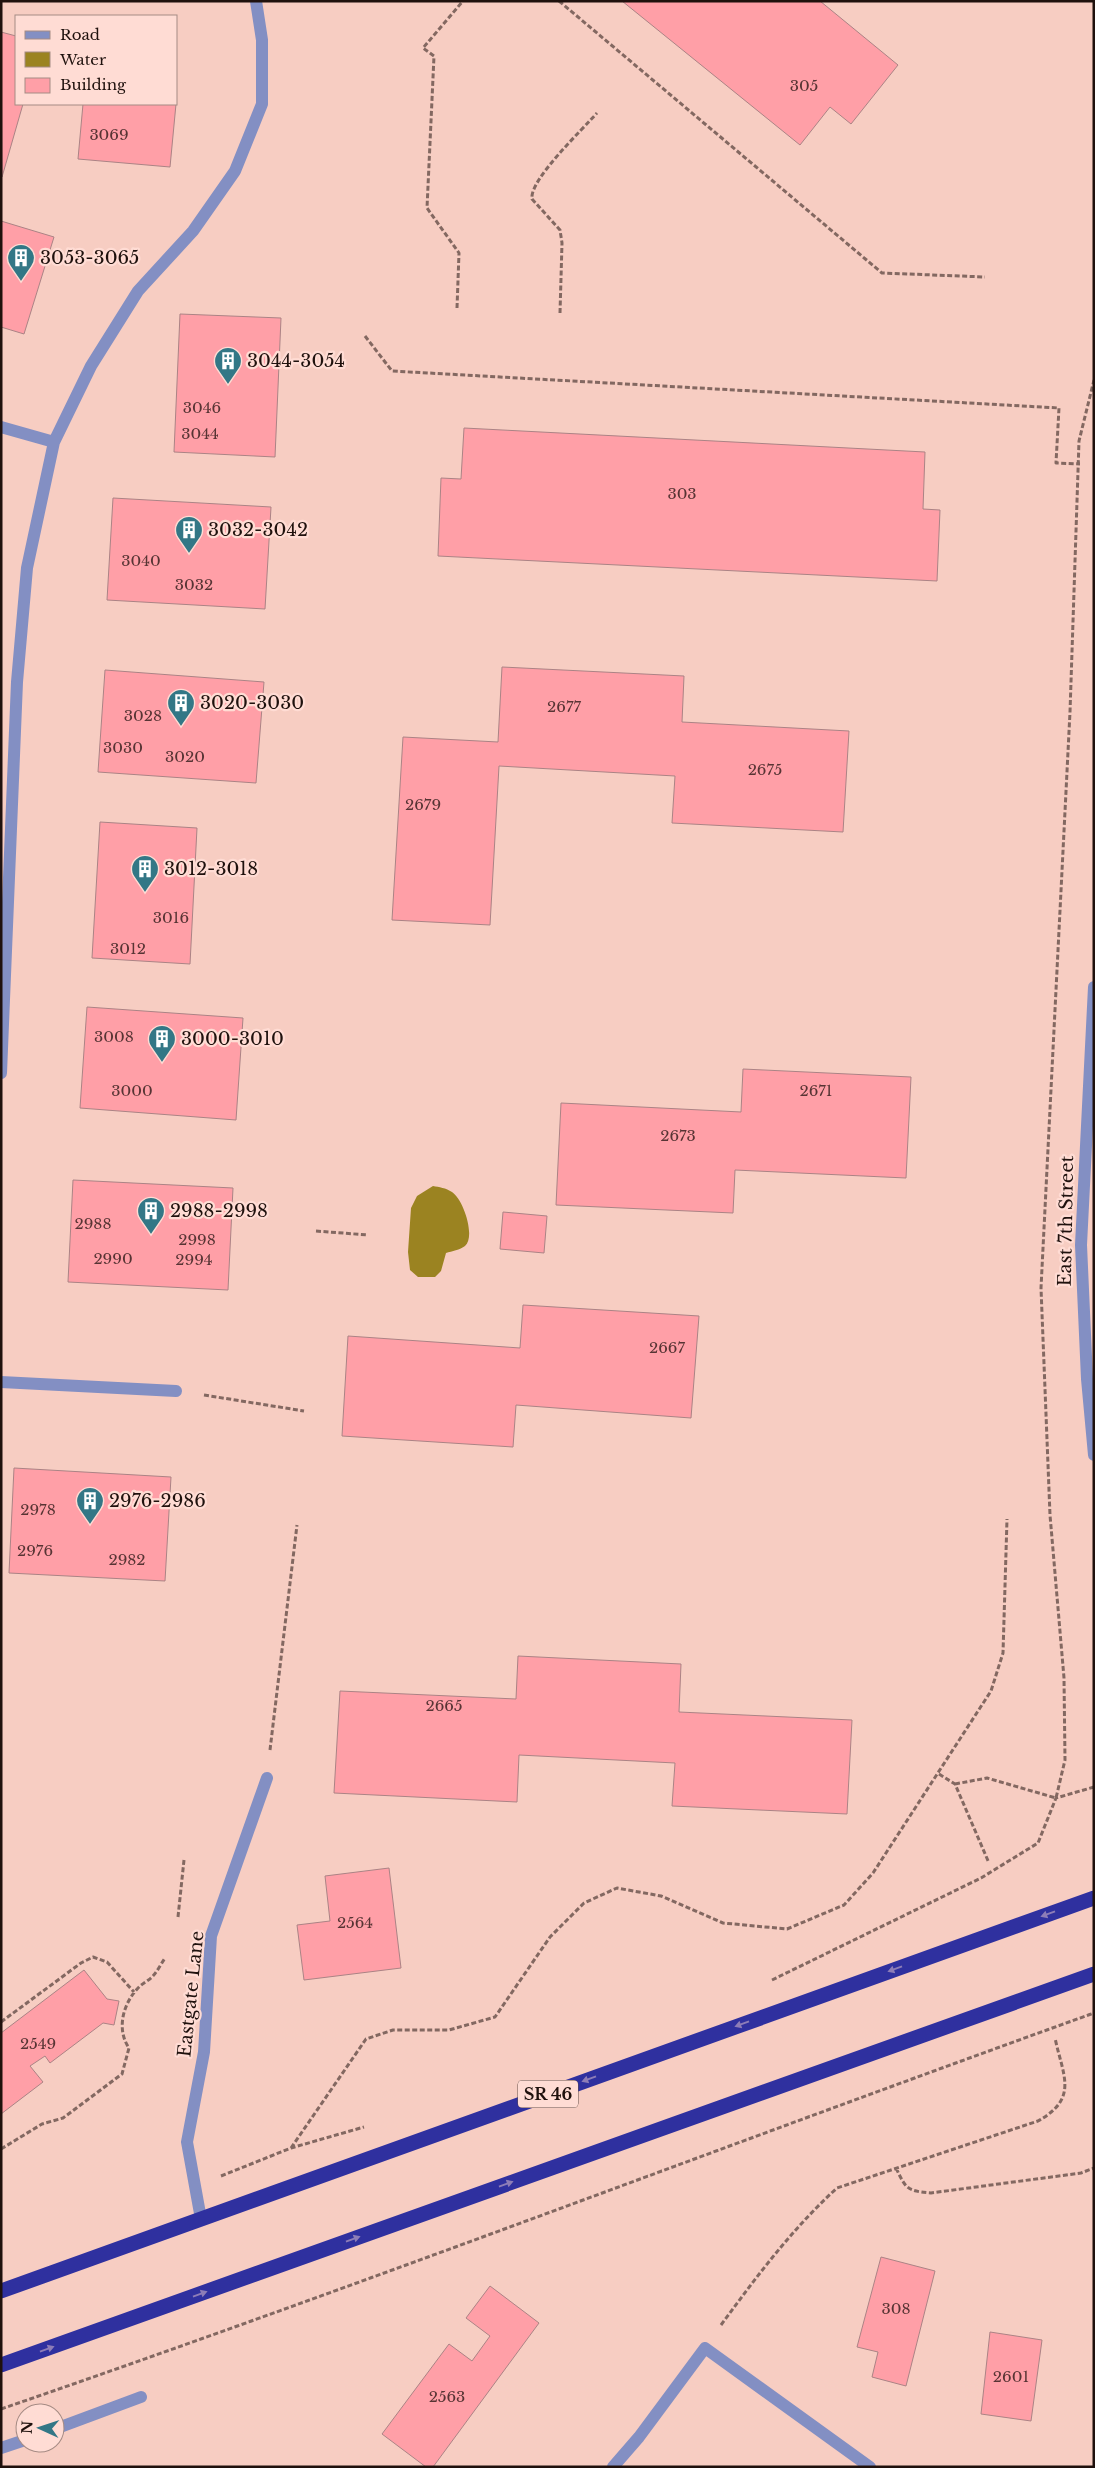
<svg xmlns="http://www.w3.org/2000/svg" width="1095" height="2468" viewBox="0 0 1095 2468" font-family="'Libre Baskerville',serif">
	<style>
		.water { fill: #9b8321 }
		.building { fill: #ff9fa7; stroke: #ab8385 }
		.lines { fill: none; stroke-linecap: round; stroke-linejoin: round }
		.path { stroke: #836861; stroke-width: 3; stroke-dasharray: 5 2.5; stroke-linecap: butt }
		.minor { stroke: #838fc3; stroke-width: 12 }
		.highway { stroke: #2f309f; stroke-width: 15 }
		.oneway { fill: #8d7db7 }
		.labels { text-anchor: middle; stroke-width: 4.5; stroke-linejoin: round; paint-order: stroke }
		.number-label { font-size: 15px; fill: #573434 }
		.shield { fill: #ffdcd4; stroke: #624e49; stroke-width: 1 }
		.shield-label { font-size: 16px; font-weight: bold; fill: #1f110d }
		.poi-label { font-size: 18px; fill: #1f110d; stroke: #ffdcd4; text-anchor: start }
		.street-label { font-size: 18px; fill: #1f110d; stroke: #ffdcd4 }
	</style>
	<rect width="100%" height="100%" fill="#f7cdc2"/>
	<path class="water" d="M433,1186C439,1187 446,1188 452,1192C463,1199 476,1236 465,1246C460,1250 452,1251 446,1253L441,1271L435,1277H418L410,1270L408,1252L411,1208L417,1196Z"/>
	<path class="building" d="M622,1H820L898,65L851,124L830,107L800,145Z
		M1,32L16,36V104H23L2,177Z
		M83,104H176L170,167L78,159Z
		M1,221L54,237L24,334L1,327Z
		M180,314L281,318L275,457L174,452Z
		M464,428L925,452L923,509L940,510L937,581L438,556L441,478L461,479Z
		M113,498L271,507L265,609L107,600Z
		M502,667L684,676L682,722L849,731L843,832L672,823L675,776L499,766L490,925L392,920L403,737L498,742Z
		M105,670L264,682L256,783L98,772Z
		M100,822L197,828L190,964L92,958Z
		M87,1007L243,1018L236,1120L80,1108Z
		M743,1069L911,1077L906,1178L735,1170L733,1213L556,1205L561,1103L741,1112Z
		M73,1180L233,1188L228,1290L68,1282Z
		M503,1212L547,1216L544,1253L500,1249Z
		M523,1305L699,1316L691,1418L516,1405L513,1447L342,1436L348,1336L520,1348Z
		M14,1468L171,1477L165,1581L9,1573Z
		M518,1656L681,1664L679,1712L852,1720L847,1814L672,1806L675,1763L519,1755L517,1802L334,1793L340,1691L516,1699Z
		M389,1868L401,1968L304,1980L297,1925L330,1921L325,1876Z
		M84,1970L107,1999L119,2001L114,2025L103,2023L50,2063L45,2056L30,2066L43,2082L1,2114V2033Z
		M881,2257L935,2271L906,2386L872,2377L878,2352L857,2347Z
		M490,2286L539,2323L433,2467H426L382,2434L449,2344L472,2361L490,2336L466,2318Z
		M990,2332L1042,2340L1031,2421L981,2414Z"/>
	<g class="lines">
		<path class="path" d="M559,1L882,273L985,277
			M457,308L459,253L427,208L434,56L423,48L463,1
			M560,313L562,243L560,230L532,199C529,180 583,129 597,113
			M365,336L392,371L1059,408L1056,463L1080,464
			M316,1231L368,1235
			M204,1395L304,1411
			M270,1750L297,1525
			M939,1774L955,1784L989,1863
			M955,1784L987,1778L1056,1798L1065,1760L1064,1678L1050,1515L1041,1288L1070,712L1079,441L1094,380
			M178,1917L184,1860
			M772,1980L981,1878L1038,1843L1056,1798L1094,1787
			M1,2022L81,1963L93,1957L107,1962L134,1992
			M291,2148L366,2039L393,2030H449L495,2017L550,1937L584,1903L617,1888L661,1896L723,1923L787,1929L844,1905L873,1873L991,1691L1003,1653L1007,1519
			M1,2149L42,2124L63,2118L122,2074L129,2048C116,2029 123,2003 139,1987C143,1983 148,1981 152,1977C157,1972 161,1964 165,1958
			M896,2168C906,2189 907,2191 931,2193L1081,2173L1094,2168
			M221,2176L291,2148L364,2127
			M721,2325C757,2276 792,2229 837,2188L1038,2121C1079,2098 1063,2076 1055,2038
			M1,2409C368,2283 729,2144 1094,2013"/>
		<path class="minor" d="M1,427L54,442
			M1094,987L1081,1245L1087,1379L1094,1455
			M1,1073L17,682L27,568L54,442L91,366L138,291L193,231L235,171L262,104V40L256,1
			M1,1382L176,1391
			M201,2219L187,2142L204,2052L211,1936L267,1778
			M55,2429L141,2397
			M1,2448L25,2440
			M613,2467L639,2437L705,2348L870,2467"/>
		<path class="highway" d="M1,2291L1094,1898
			M1,2365L1094,1974"/>
	</g>
	<defs><path id="oneway-solid" d="M-6-.8H1V-3.2L6.5 0L1 3.2V.8H-6Z" transform="scale(1.25)"/></defs>
	<g class="oneway">
		<use href="#oneway-solid" transform="translate(1048 1914) rotate(160)"/>
		<use href="#oneway-solid" transform="translate(895 1969) rotate(160)"/>
		<use href="#oneway-solid" transform="translate(742 2024) rotate(160)"/>
		<use href="#oneway-solid" transform="translate(589 2079) rotate(160)"/>
		<use href="#oneway-solid" transform="translate(506 2184) rotate(-20)"/>
		<use href="#oneway-solid" transform="translate(353 2239) rotate(-20)"/>
		<use href="#oneway-solid" transform="translate(200 2294) rotate(-20)"/>
		<use href="#oneway-solid" transform="translate(47 2349) rotate(-20)"/>
	</g>
	<defs>
		<symbol id="building-pin" viewBox="-11 -11 22 30"><path d="M0 17L-7.5 6A9.5 9.5 0 1 1 7.5 6Z" fill="#337786" stroke="#ffdcd4"/><path d="M-4-6H4V6H1V3H-1V6H-4ZM-2.5-4.3h1.7v1.8h-1.7ZM.8-4.3h1.7v1.8H.8ZM-2.5-1h1.7V.8h-1.7ZM.8-1h1.7V.8H.8Z" fill="#fff"/></symbol>
	</defs>
	<g fill-rule="evenodd">
		<use href="#building-pin" x="5" y="242" width="32" height="43"/>
		<use href="#building-pin" x="212" y="345" width="32" height="43"/>
		<use href="#building-pin" x="173" y="514" width="32" height="43"/>
		<use href="#building-pin" x="165" y="687" width="32" height="43"/>
		<use href="#building-pin" x="129" y="853" width="32" height="43"/>
		<use href="#building-pin" x="146" y="1023" width="32" height="43"/>
		<use href="#building-pin" x="135" y="1195" width="32" height="43"/>
		<use href="#building-pin" x="74" y="1485" width="32" height="43"/>
	</g>
	<g class="labels">
		<g class="number-label">
			<text x="804" y="91">305</text>
			<text x="109" y="140">3069</text>
			<text x="202" y="413">3046</text>
			<text x="200" y="439">3044</text>
			<text x="682" y="499">303</text>
			<text x="141" y="566">3040</text>
			<text x="194" y="590">3032</text>
			<text x="564" y="712">2677</text>
			<text x="143" y="721">3028</text>
			<text x="123" y="753">3030</text>
			<text x="185" y="762">3020</text>
			<text x="765" y="775">2675</text>
			<text x="423" y="810">2679</text>
			<text x="171" y="923">3016</text>
			<text x="128" y="954">3012</text>
			<text x="114" y="1042">3008</text>
			<text x="132" y="1096">3000</text>
			<text x="816" y="1096">2671</text>
			<text x="678" y="1141">2673</text>
			<text x="93" y="1229">2988</text>
			<text x="197" y="1245">2998</text>
			<text x="113" y="1264">2990</text>
			<text x="194" y="1265">2994</text>
			<text x="667" y="1353">2667</text>
			<text x="38" y="1515">2978</text>
			<text x="35" y="1556">2976</text>
			<text x="127" y="1565">2982</text>
			<text x="444" y="1711">2665</text>
			<text x="355" y="1928">2564</text>
			<text x="38" y="2049">2549</text>
			<text x="896" y="2314">308</text>
			<text x="1011" y="2382">2601</text>
			<text x="447" y="2402">2563</text>
		</g>
		<rect class="shield" x="518" y="2080.5" width="60" height="27" rx="4"/>
		<g class="shield-label">
			<text x="548" y="2100">SR 46</text>
		</g>
		<g class="poi-label">
			<text x="40" y="264">3053-3065</text>
			<text x="247" y="367">3044-3054</text>
			<text x="208" y="536">3032-3042</text>
			<text x="200" y="709">3020-3030</text>
			<text x="164" y="875">3012-3018</text>
			<text x="181" y="1045">3000-3010</text>
			<text x="170" y="1217">2988-2998</text>
			<text x="109" y="1507">2976-2986</text>
		</g>
		<g class="street-label">
			<text transform="translate(1066 1221) rotate(-89)" y="6">East 7th Street</text>
			<text transform="translate(191 1994) rotate(-84)" y="6">Eastgate Lane</text>
		</g>
	</g>
	<rect width="1095" height="2468" fill="none" stroke="#1f110d" stroke-width="5"/>
	<rect x="15" y="15" width="162" height="90" fill="#ffdcd4" stroke="#a58b84"/>
	<rect x="25" y="31" width="25" height="8" fill="#838fc3" stroke="#a58b84"/>
	<text x="60" y="40" font-size="15" fill="#1f110d">Road</text>
	<rect x="25" y="52" width="25" height="15" fill="#9b8321" stroke="#a58b84"/>
	<text x="60" y="65" font-size="15" fill="#1f110d">Water</text>
	<rect x="25" y="78" width="25" height="15" fill="#ff9fa7" stroke="#a58b84"/>
	<text x="60" y="90" font-size="15" fill="#1f110d">Building</text>
	<g transform="translate(40 2428) rotate(273)"><circle r="24" fill="#ffdcd4" stroke="#a58b84"/>
	<path d="M0-4L9 19L0 12L-9 19Z" fill="#337786"/>
	<text y="-8" font-size="14" font-weight="bold" text-anchor="middle" fill="#1f110d">N</text>
	</g>
</svg>
